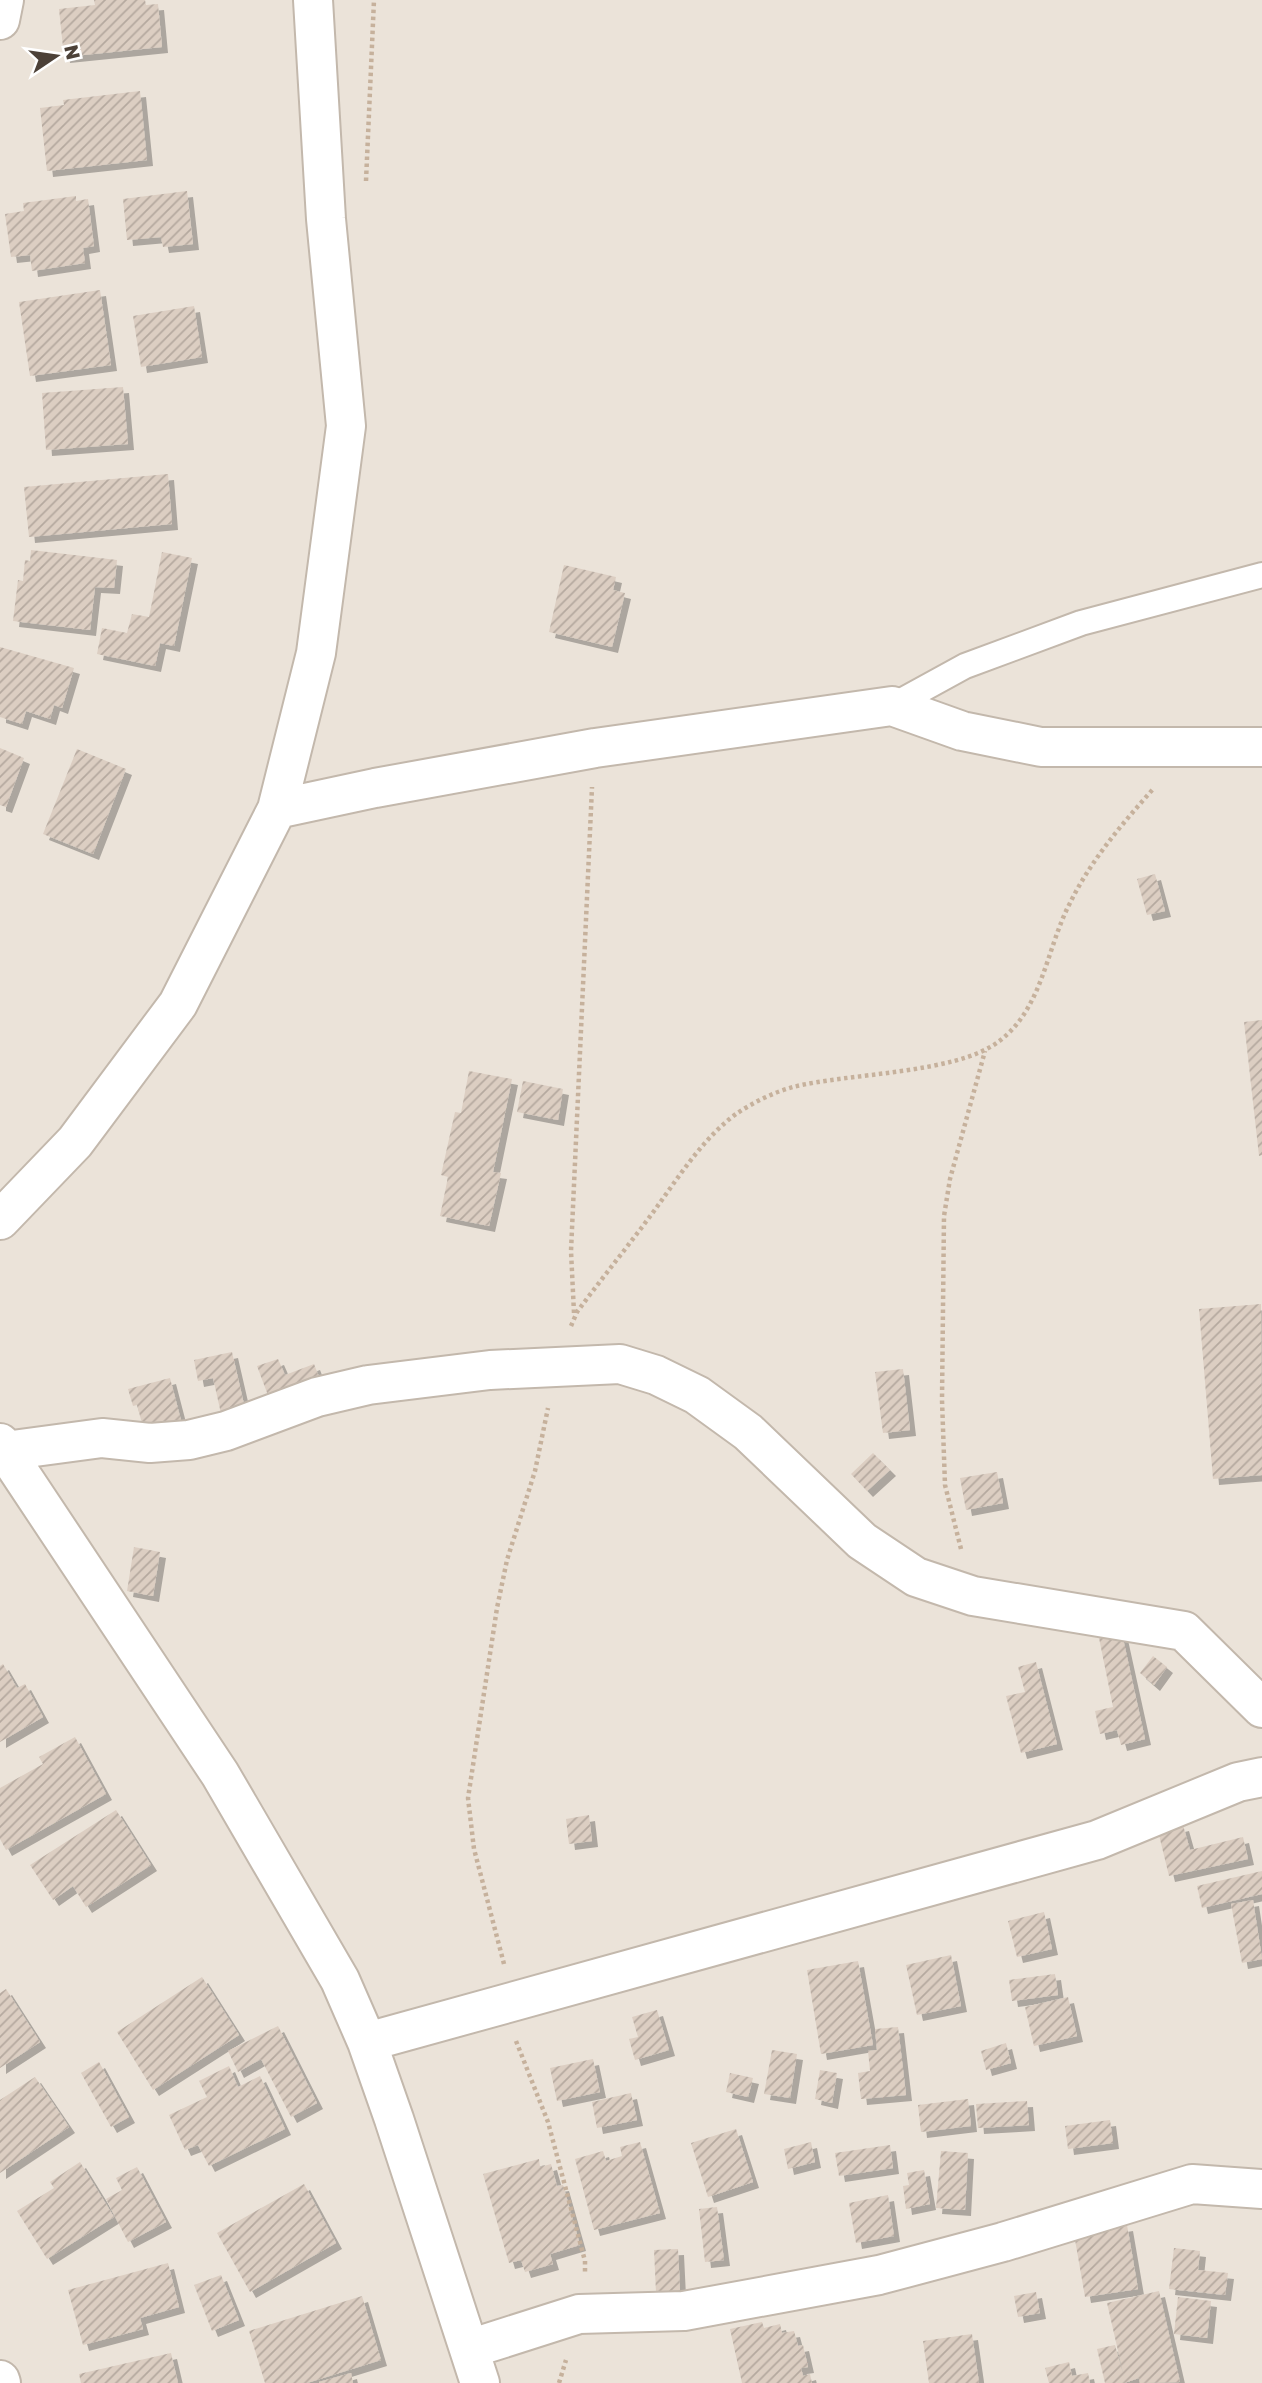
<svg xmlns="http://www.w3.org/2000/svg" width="1262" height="2383" viewBox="0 0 1262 2383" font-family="'Golos Text',sans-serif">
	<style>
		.residential { fill: #ebe3d9 }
		.building { fill: url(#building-hatch); filter: url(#shadow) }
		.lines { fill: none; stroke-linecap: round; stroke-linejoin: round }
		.lane-casing { stroke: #c3b8ac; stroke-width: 28 }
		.street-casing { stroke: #c3b8ac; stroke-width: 42 }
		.path { stroke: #c6b19c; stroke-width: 4.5; stroke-dasharray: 3.5 3.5; stroke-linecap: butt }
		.lane { stroke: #fff; stroke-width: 24 }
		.street { stroke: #fff; stroke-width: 38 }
	</style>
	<defs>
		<pattern id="building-hatch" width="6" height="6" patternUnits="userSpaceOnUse" patternTransform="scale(1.75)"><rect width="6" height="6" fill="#dccec2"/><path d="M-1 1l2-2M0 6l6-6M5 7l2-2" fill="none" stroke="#b5a99f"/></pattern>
		<filter id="shadow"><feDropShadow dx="6" dy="6" stdDeviation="0" flood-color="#0004"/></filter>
	</defs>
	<rect width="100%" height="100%" fill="#f7f1eb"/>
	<path class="residential" d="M0,0H1262V2383H0Z"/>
	<path class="building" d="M94,0H145L146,5L158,4L162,47L64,57L59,9L95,5Z
		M140,91L147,160L47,171L40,108L64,105L63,100Z
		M187,191L193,244L163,247L161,237L127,240L123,199Z
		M76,196V201L88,199L94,246L83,248L85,263L32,271L30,255L11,257L5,214L24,211L23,203Z
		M100,290L111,365L30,376L19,302Z
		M194,306L202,357L141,367L133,316Z
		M123,387L128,444L46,450L42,393Z
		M168,474L172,524L29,537L24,487Z
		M31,550L117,560L114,588L95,587L90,630L13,621L18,580L23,581L25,560L30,561Z
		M162,552L192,558L174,646L160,643L155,666L97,654L102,628L127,633L132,614L149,617Z
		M564,565L616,577L613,590L625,593L612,647L549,632Z
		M0,647L74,668L62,708L54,705L50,719L26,711L22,724L0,717Z
		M0,748L24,758L6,807L0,805Z
		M77,749L126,769L93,854L43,834Z
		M1155,874L1165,911L1147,915L1137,879Z
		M1262,1020V1155L1259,1156L1244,1022Z
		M469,1071L512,1079L493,1172L501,1173L489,1226L440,1216L448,1177L441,1175L455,1112L461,1113Z
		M523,1081L563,1089L558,1120L517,1112Z
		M1261,1304L1262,1475L1213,1479L1199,1309Z
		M232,1352L246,1413L222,1418L213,1378L198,1381L194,1360Z
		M278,1359L285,1375L314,1364L323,1387L272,1406L257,1366Z
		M903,1369L910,1430L883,1433L875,1372Z
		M170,1378L183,1428L146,1438L137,1405L133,1406L128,1389Z
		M873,1453L890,1470L867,1491L851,1474Z
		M997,1472L1003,1503L966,1510L960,1478Z
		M134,1547L160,1552L153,1596L127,1591Z
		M1122,1634L1145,1739L1121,1745L1117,1730L1100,1734L1095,1711L1113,1707L1099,1638Z
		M1153,1656L1167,1667L1154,1685L1140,1673Z
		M1036,1662L1057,1744L1021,1753L1006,1696L1025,1692L1018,1667Z
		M3,1664L17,1688L25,1684L43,1717L0,1742V1666Z
		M75,1737L106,1794L6,1850L0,1839V1788L43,1764L39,1757Z
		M116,1810L151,1865L86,1907L73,1886L53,1900L30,1865Z
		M589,1815L592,1841L569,1844L566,1819Z
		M1183,1825L1190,1850L1243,1837L1248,1859L1169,1876L1158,1831Z
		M1262,1871V1894L1202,1908L1197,1886Z
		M1253,1900L1262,1959L1242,1963L1231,1904Z
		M1044,1912L1052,1949L1017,1957L1008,1921Z
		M951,1955L961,2006L917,2015L906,1965Z
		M858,1961L873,2045L821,2054L807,1970Z
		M1055,1974L1058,1995L1012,2001L1009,1980Z
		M202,1977L239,2035L153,2090L117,2032Z
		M6,1989L40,2042L0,2068V1993Z
		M1068,1997L1077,2036L1034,2046L1025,2007Z
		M657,2010L669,2050L635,2060L629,2039L638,2037L632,2017Z
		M278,2026L317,2103L291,2117L261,2059L238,2072L228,2051Z
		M898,2027L906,2095L861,2099L858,2073L870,2071L868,2051L877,2050L875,2029Z
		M1006,2043L1011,2063L986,2070L981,2051Z
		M772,2050L797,2054L790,2098L764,2094Z
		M593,2059L600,2092L557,2101L550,2068Z
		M99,2062L129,2117L111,2127L81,2073Z
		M229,2066L238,2087L260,2076L285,2129L209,2166L198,2145L185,2150L169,2115L207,2097L199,2081Z
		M820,2070L837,2073L832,2103L815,2099Z
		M730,2073L753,2078L748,2097L726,2092Z
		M35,2077L69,2127L0,2173V2100Z
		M631,2093L637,2120L597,2128L592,2102Z
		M968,2099L971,2126L921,2132L918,2105Z
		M1027,2101L1029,2125L978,2128L976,2104Z
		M1110,2120L1113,2143L1068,2149L1065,2126Z
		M736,2129L753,2182L708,2197L691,2143Z
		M640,2142L660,2213L594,2230L575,2159L603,2151L606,2161L622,2156L620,2147Z
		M811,2142L815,2162L788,2169L784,2149Z
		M890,2145L893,2168L839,2176L835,2153Z
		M941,2151L968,2153L965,2210L936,2208Z
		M539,2159L540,2167L551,2164L557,2186L563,2185L580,2245L550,2254L553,2264L525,2272L521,2260L509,2263L483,2174Z
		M80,2162L114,2217L47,2259L17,2211L54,2188L50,2182Z
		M137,2167L166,2222L128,2242L106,2199L122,2190L116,2178Z
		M924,2170L930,2204L906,2209L903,2186L909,2185L907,2173Z
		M304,2184L336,2243L250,2292L217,2233Z
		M888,2195L894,2236L856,2243L849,2203Z
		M717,2207L724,2260L705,2262L699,2209Z
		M1127,2225L1138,2289L1085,2297L1074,2234Z
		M1174,2248L1200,2251L1198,2270L1228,2273L1225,2295L1169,2289Z
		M678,2249L680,2290L656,2292L654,2250Z
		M168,2263L179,2307L140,2318L143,2329L83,2345L68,2290Z
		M221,2275L239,2320L212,2331L194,2285Z
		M1159,2291L1180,2382L1140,2383L1139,2378L1124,2383H1105L1097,2349L1115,2345L1124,2377L1107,2303Z
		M1036,2292L1040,2313L1018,2317L1014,2296Z
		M362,2296L381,2360L307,2383H265L249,2331Z
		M1178,2297L1211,2301L1207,2338L1174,2334Z
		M762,2322L764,2328L780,2324L782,2333L794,2331L798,2346L803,2345L808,2367L801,2368L803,2376L810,2374L812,2383H742L730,2329Z
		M972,2334L979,2383H929L923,2341Z
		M171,2353L178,2383H81L79,2374Z
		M1069,2362L1072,2376L1088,2373L1090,2383H1049L1045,2368Z
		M351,2373L353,2383H319V2382Z"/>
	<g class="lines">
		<defs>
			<path id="lane" d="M892,706L965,666L1081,623L1262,575"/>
			<path id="street" d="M0,20L4,0
				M277,809L375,788L595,748L892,706L962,731L1041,747H1262
				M0,1220L75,1142L178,1004L277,809L316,653L346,426L326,219L313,0
				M0,1443L220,1774L340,1980L367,2042L394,2119L480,2383
				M5,1451L102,1438L150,1443L189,1440L226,1431L317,1397L368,1385L490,1370L620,1364L656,1375L697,1395L748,1432L862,1541L916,1577L973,1596L1184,1631L1262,1708
				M367,2042L1097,1840L1238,1782L1262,1777
				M469,2349L579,2314L684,2311L879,2275L1003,2242L1192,2184L1262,2189
				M0,2380L1,2383"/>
		</defs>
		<use href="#lane" class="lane-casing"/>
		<use href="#street" class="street-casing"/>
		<path class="path" d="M366,181L374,0
			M574,1313L571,1251L592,787
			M571,1326L577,1312C602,1278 629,1245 654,1211C678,1178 703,1138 736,1114C752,1103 774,1092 793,1087C848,1073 955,1074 998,1042C1043,1009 1046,949 1070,903C1091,860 1122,824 1154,788
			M961,1549L945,1485L942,1400L944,1216L950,1179L985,1051
			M504,1964L474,1849L468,1798L497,1608L507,1560L535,1471L548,1408
			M516,2041L548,2122L585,2261V2274
			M559,2383L566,2360"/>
		<use href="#lane" class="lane"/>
		<use href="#street" class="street"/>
	</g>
	<g transform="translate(56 56) rotate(77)" stroke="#ffffff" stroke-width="5" paint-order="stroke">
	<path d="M0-5L12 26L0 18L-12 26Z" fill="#4c4138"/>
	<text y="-10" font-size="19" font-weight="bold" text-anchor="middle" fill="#4c4138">N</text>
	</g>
</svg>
